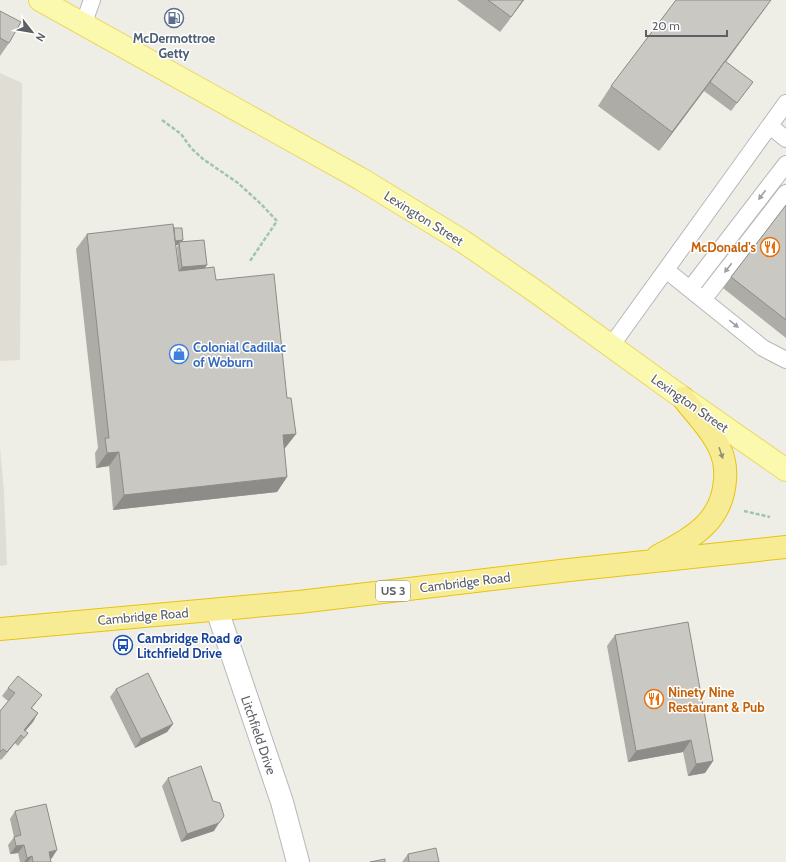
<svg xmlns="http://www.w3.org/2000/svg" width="786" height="862" viewBox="0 0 786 862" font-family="Cabin,sans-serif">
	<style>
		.education { fill: #dfddd4 }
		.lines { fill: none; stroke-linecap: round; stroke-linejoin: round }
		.lane-casing { stroke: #b6b7bb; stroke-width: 18 }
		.street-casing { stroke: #b6b7bb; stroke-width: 24 }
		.primary-casing { stroke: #ead863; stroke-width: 24 }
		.highway-casing { stroke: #e8c30c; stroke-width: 24 }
		.path { stroke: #9dc5ae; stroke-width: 2.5; stroke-dasharray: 4 2; stroke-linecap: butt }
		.lane { stroke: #fff; stroke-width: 16 }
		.street { stroke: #fff; stroke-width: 22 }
		.primary { stroke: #fbf9ae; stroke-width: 22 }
		.highway { stroke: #f7ec94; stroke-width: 22 }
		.wall { fill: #aeaca7; fill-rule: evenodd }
		.shaded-wall { fill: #8d8c88 }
		.building { fill: #cac8c2; stroke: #8d8c88 }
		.oneway { fill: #9ea0a3 }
		.oneway2 { fill: #939175 }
		.labels { text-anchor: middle; stroke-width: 3; stroke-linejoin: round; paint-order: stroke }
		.shield { fill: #fff; stroke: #8e9093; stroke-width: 1 }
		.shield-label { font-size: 12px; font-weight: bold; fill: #5d6065 }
		.service-label { font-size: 13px; font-weight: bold; fill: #4e5e75; stroke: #fff }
		.street-label { font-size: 13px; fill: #5d6065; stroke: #fff }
		.food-label { font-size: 13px; font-weight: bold; fill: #c56008; stroke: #fff; text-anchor: end }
		.shop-label { font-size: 13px; font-weight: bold; fill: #366cbe; stroke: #fff; text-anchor: start }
		.transit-label { font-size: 13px; font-weight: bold; fill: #164399; stroke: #fff; text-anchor: start }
	</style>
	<rect width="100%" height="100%" fill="#efeee6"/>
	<path class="education" d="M0,73L22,83L20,360L0,361Z
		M0,447L4,492L7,565L0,566Z"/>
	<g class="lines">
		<defs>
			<path id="lane" d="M83,25L92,0
				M770,126L786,139
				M666,270L763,348L786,360
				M690,289L786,164
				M703,300L786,193
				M611,346L786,103"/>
			<path id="street" d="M217,610L282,802L298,862"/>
			<path id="primary" d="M40,0L361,179L464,242L535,291L683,398L786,470"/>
			<path id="highway" d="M658,556C691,538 722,523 725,480C726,469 724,457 719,447C711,429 695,414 683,398
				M0,629L299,602L569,570L786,547"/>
		</defs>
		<use href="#lane" class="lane-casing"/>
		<use href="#street" class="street-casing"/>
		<use href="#primary" class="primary-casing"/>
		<use href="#highway" class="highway-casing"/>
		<path class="path" d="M162,120L181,134L191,148L203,159L238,183L261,204L277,221L250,261
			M744,511L770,517"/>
		<use href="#lane" class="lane"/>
		<use href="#street" class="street"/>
		<use href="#primary" class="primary"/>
		<use href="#highway" class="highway"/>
	</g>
	<path class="wall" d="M457,0H524L500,32Z
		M676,0H771L726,62L753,82L747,90L731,111L704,91L659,151L598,106L611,86Z
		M0,11L9,43L0,56Z
		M786,205V338L723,288L731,277Z
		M174,228L183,240L182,242L207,265L204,268L216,280L287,398L296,434L285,448H284L287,477L277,492L113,510L109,466L96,468L95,453L98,448L76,249L87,234ZM176,245H178L177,247L179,271Z
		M615,635L713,761L705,773L688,776L683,752L628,762L607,646Z
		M8,688L36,703L32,708L38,713L25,731L28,733L22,741L18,746L15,743L1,760L0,759V711L8,701L2,696Z
		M116,689L173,724L167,732L135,748L110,697Z
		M168,778L213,801L214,831L181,842L162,786Z
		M15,811L52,858L51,859V862H20L18,853L10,854L8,845L14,837L10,819Z
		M408,854L439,862H402Z"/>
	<path class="shaded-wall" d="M523,0H524L500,32L511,17Z
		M771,0L764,10L659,151L672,132Z
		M183,240L180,244L179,242L178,245L165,246L168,242Z
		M207,265L204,269L179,271L182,267Z
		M296,434L285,448L272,450L283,435Z
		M119,452L109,466L96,468L107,453Z
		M287,477L277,492L113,510L124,495Z
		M38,713L33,722L21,736L24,730Z
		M173,724L167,732L135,748L141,739Z
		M21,735L15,743L1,760L7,752Z
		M691,740L683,752L628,762L636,751Z
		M713,761L705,773L688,776L696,764Z
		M219,823L214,831L181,842L187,834Z
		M24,845L18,853L10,854L16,846Z
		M57,850L52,858L43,860L49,852Z
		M32,856L28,862H24L27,858Z"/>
	<path class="building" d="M488,0H523L511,17Z
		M676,0H771L672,132L611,86Z
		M0,11L21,22L9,43L0,38Z
		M725,61L753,82L737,103L710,82Z
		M786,205V320L731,277Z
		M173,224L179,271L214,267L216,280L274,274L287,398H291L296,434L283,435L287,477L124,495L119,452L107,453L105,438H109L87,234Z
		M174,228H182L183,240L175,241Z
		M204,240L207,265L182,267L179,242Z
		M688,622L713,761L696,764L691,740L636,751L615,635Z
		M148,673L173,724L141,739L116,689Z
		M18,676L42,695L31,708L38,713L24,730L28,733L24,738L21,735L7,752L3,749L0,752V711L15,693L8,688Z
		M201,766L213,801L220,803L224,816L219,823L187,834L168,778Z
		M46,804L57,850L49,852L51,862H33L32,856L27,858L24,845L16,846L14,837L21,835L15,811Z
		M436,848L439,862H409L408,854Z
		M385,859V862H370Z"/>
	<defs><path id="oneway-solid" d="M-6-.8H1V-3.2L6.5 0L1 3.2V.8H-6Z"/></defs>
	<g class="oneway">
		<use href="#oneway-solid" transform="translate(762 195) rotate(127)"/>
		<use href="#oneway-solid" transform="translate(728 268) rotate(128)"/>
		<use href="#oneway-solid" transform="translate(734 324) rotate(39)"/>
	</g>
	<use class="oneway2" href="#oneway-solid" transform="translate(721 453) rotate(71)"/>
	<defs>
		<symbol id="fuel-ring" viewBox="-11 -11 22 22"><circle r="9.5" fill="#fff" stroke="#5c6f8a" stroke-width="1.5"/><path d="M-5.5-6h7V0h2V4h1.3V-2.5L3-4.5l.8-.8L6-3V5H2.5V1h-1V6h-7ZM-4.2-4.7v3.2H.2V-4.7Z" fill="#5c6f8a"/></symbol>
		<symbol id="restaurant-ring" viewBox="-11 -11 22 22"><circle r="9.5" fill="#fff" stroke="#e8710a" stroke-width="1.5"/><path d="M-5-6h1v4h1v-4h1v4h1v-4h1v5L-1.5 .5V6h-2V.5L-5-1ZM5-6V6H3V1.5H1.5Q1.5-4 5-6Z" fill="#e8710a"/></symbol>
		<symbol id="shop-ring" viewBox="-11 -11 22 22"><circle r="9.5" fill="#fff" stroke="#3f7fe0" stroke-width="1.5"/><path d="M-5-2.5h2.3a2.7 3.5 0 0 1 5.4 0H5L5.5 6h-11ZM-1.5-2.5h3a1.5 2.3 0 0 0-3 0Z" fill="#3f7fe0"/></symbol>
		<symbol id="bus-ring" viewBox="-11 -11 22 22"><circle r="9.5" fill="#fff" stroke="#1a4fb4" stroke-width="1.5"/><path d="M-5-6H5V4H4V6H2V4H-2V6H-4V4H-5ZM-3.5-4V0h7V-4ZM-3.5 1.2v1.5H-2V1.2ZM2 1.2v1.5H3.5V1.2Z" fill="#1a4fb4"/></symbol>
	</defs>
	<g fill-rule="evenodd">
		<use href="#fuel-ring" x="163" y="7" width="22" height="22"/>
		<use href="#restaurant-ring" x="759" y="236" width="22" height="22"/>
		<use href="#shop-ring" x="168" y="343" width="22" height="22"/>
		<use href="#bus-ring" x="112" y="634" width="22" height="22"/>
		<use href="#restaurant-ring" x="643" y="688" width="22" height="22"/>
	</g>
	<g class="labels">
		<rect class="shield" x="376" y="581" width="34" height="20" rx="3"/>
		<g class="shield-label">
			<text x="393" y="595">US 3</text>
		</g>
		<g class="service-label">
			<text x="174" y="43">McDermottroe<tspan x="174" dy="15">Getty</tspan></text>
		</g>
		<g class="street-label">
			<text transform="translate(424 218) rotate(32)" y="5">Lexington Street</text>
			<text transform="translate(690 403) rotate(35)" y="5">Lexington Street</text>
			<text transform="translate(465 582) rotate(-7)" y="5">Cambridge Road</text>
			<text transform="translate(143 616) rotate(-5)" y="5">Cambridge Road</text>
			<text transform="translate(259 735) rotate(71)" y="5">Litchfield Drive</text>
		</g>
		<g class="food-label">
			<text x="756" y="252">McDonald's</text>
			<text x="668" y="697" text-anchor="start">Ninety Nine<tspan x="668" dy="15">Restaurant &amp; Pub</tspan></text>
		</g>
		<g class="shop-label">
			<text x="193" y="352">Colonial Cadillac<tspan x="193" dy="15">of Woburn</tspan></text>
		</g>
		<g class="transit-label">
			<text x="137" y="643">Cambridge Road @<tspan x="137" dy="15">Litchfield Drive</tspan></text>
		</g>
	</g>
	<g transform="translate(32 32) rotate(121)" stroke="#ffffff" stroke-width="3" paint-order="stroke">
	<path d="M0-3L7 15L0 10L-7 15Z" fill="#5d6065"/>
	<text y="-6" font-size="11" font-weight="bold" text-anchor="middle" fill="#5d6065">N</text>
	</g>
	<path d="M646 30v6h81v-6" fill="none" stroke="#5d6065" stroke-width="2"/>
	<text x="652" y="30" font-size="12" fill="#5d6065" stroke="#ffffff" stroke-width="3" paint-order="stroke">20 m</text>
</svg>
